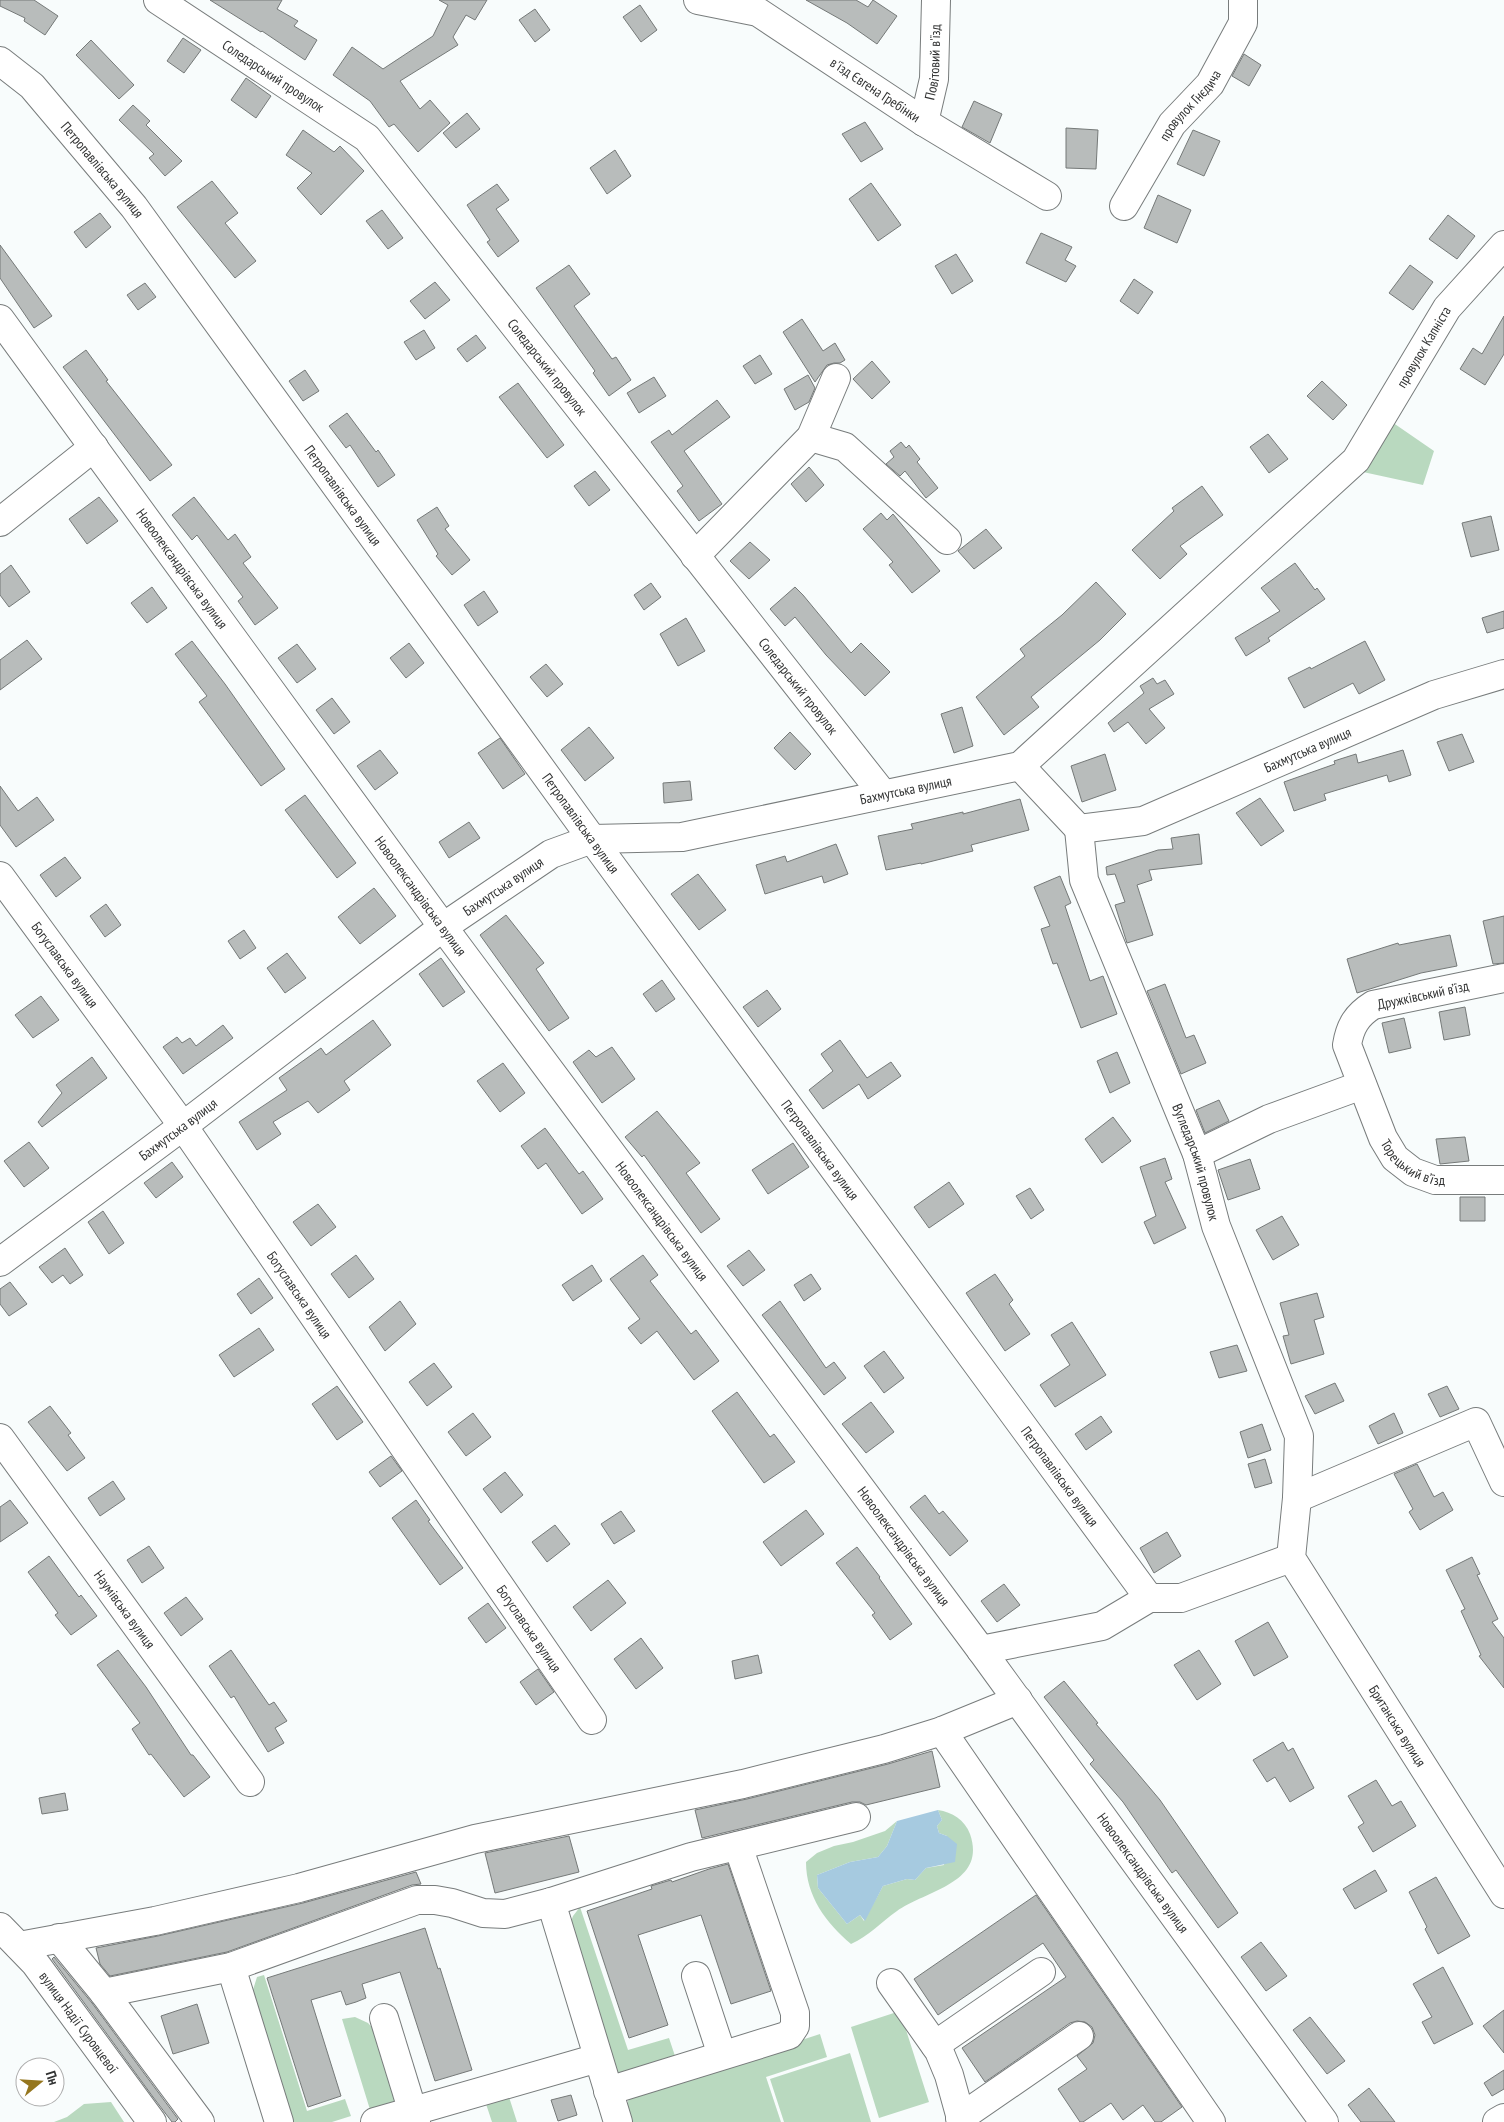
<svg xmlns="http://www.w3.org/2000/svg" width="1504" height="2122" viewBox="0 0 1504 2122" font-family="'PT Sans Narrow',sans-serif">
	<style>
		.green { fill: #b9d9bf }
		.water { fill: #a6cae0 }
		.building { fill: #b8bcbb; stroke: #757978 }
		.lines { fill: none; stroke-linecap: round; stroke-linejoin: round }
		.minor-casing { stroke: #787c7c; stroke-width: 30 }
		.minor { stroke: #fff; stroke-width: 28 }
		.labels { text-anchor: middle; stroke-width: 4; stroke-linejoin: round; paint-order: stroke }
		.street-label { font-size: 14px; fill: #323333; stroke: #fff }
	</style>
	<rect width="100%" height="100%" fill="#f8fcfc"/>
	<path class="green" d="M1389,420L1434,451L1423,485L1363,472Z
		M938,1810C952,1812 965,1820 970,1834C987,1883 927,1890 897,1911C881,1922 869,1936 851,1944C826,1923 806,1896 806,1862L817,1853L834,1846L853,1842L885,1831L897,1821L887,1846L878,1857L850,1862L817,1875L818,1888L847,1924L860,1915L864,1921L883,1886L907,1879L915,1880L926,1868L944,1865L947,1836L939,1833L937,1826L942,1820Z
		M580,1907L628,2050L669,2038L676,2059L615,2079L570,1924L573,1916Z
		M264,1975L307,2111L345,2099L351,2116L332,2122H291L251,1996L257,1977Z
		M900,2011L929,2102L879,2118L851,2027Z
		M355,2017L368,2023L381,2037L400,2100L372,2116L342,2019Z
		M820,2034L827,2057L766,2077L781,2122H627L624,2112L630,2096Z
		M850,2053L871,2122H784L770,2079Z
		M509,2097L517,2122H492L486,2104Z
		M111,2102L124,2122H54L67,2117L84,2104Z"/>
	<path class="water" d="M938,1810L942,1820L937,1826L939,1833L947,1836L957,1844L955,1862L926,1868L915,1880L907,1879L883,1886L865,1921L860,1915L847,1924L818,1888L817,1875L850,1862L878,1857L887,1846L897,1821Z"/>
	<path class="building" d="M0,0H34L58,16L45,35L24,21L25,18L0,6Z
		M210,0H282L277,9L298,21L294,26L317,40L305,60L262,31L261,32Z
		M439,0H487L475,20L466,15L453,37L458,45L400,81L420,109L430,100L450,123L418,152L394,124L389,127L370,101L333,75L352,47L383,69L433,36L448,5Z
		M806,0H856L868,7L873,0L897,16L877,44L847,23Z
		M640,5L657,30L641,42L623,17Z
		M535,9L550,30L535,42L519,20Z
		M183,38L201,50L184,73L167,61Z
		M91,40L134,85L119,99L76,55Z
		M1244,54L1261,65L1249,86L1232,76Z
		M246,78L271,96L256,118L231,100Z
		M974,101L1002,114L990,143L962,127Z
		M133,105L150,121L146,125L182,161L165,176L149,158L154,154L119,120Z
		M467,113L480,129L456,148L443,133Z
		M865,122L883,149L861,162L842,134Z
		M1066,128L1098,130L1096,169L1066,168Z
		M303,130L334,152L340,146L364,171L321,215L297,188L312,173L286,155Z
		M1193,130L1220,141L1204,176L1177,164Z
		M615,150L631,176L607,194L590,168Z
		M212,181L238,213L225,223L256,261L235,278L177,207Z
		M871,183L901,225L878,241L849,199Z
		M497,184L509,200L496,209L519,241L498,257L487,242L490,240L467,205Z
		M1158,195L1191,210L1177,243L1144,228Z
		M382,210L403,238L388,249L366,221Z
		M100,213L111,227L86,248L74,232Z
		M1448,215L1475,236L1457,259L1429,239Z
		M1041,233L1072,247L1065,260L1076,266L1066,282L1026,263Z
		M0,245L52,316L34,328L0,278Z
		M956,254L973,281L952,294L935,266Z
		M569,265L590,294L574,306L612,359L616,357L631,380L609,396L593,373L595,371L536,288Z
		M1410,265L1433,282L1413,310L1389,293Z
		M1134,279L1153,292L1138,314L1120,301Z
		M435,282L450,300L425,319L410,301Z
		M145,283L156,297L138,310L127,295Z
		M1504,316V354L1485,385L1460,369L1473,348L1482,354Z
		M802,319L823,351L835,343L845,360L840,363H834L827,365L815,382L783,332Z
		M424,330L435,348L416,360L404,342Z
		M476,335L486,348L467,362L457,349Z
		M86,350L108,380L106,381L172,465L150,481L63,367Z
		M760,355L772,374L755,384L743,366Z
		M872,361L890,382L872,399L853,379Z
		M305,370L319,391L303,401L289,381Z
		M808,375L815,388L809,402L795,410L784,389Z
		M654,377L666,396L639,413L627,393Z
		M1322,381L1347,405L1333,420L1307,396Z
		M518,383L564,445L547,458L499,397Z
		M717,400L730,417L684,451L722,504L699,521L677,491L683,486L651,442L669,430L672,435Z
		M347,413L376,452L378,450L395,475L378,487L350,445L346,448L329,426Z
		M1268,434L1288,459L1269,473L1250,447Z
		M901,442L906,448L909,445L920,459L917,462L938,488L926,498L905,471L900,476L886,464L894,457L890,451Z
		M809,467L824,485L806,502L791,484Z
		M595,471L610,490L589,506L574,486Z
		M1202,486L1223,515L1180,546L1187,554L1160,579L1132,550L1174,511L1172,508Z
		M99,497L118,521L87,544L69,519Z
		M194,497L228,540L235,534L251,557L243,563L278,608L255,625L238,601L243,597L197,535L192,540L172,515Z
		M437,507L449,526L445,529L470,560L452,575L436,556L438,554L417,520Z
		M881,513L887,520L893,514L940,571L912,593L889,565L893,562L863,529Z
		M1491,516L1499,550L1471,557L1462,523Z
		M986,529L1002,548L974,569L958,551Z
		M750,542L770,560L749,579L730,561Z
		M1295,563L1315,590L1317,588L1325,599L1268,638L1270,641L1246,656L1235,638L1280,611L1261,588Z
		M11,565L30,592L9,607L0,595V574Z
		M1096,582L1126,614L1100,640L1031,697L1039,707L1004,735L976,697L1025,656L1020,649L1062,615Z
		M651,583L661,597L644,610L634,595Z
		M152,587L167,608L147,623L131,603Z
		M795,587L803,595L851,653L861,643L890,672L865,696L826,655L795,617L785,626L770,609Z
		M484,591L498,612L478,626L464,605Z
		M1504,611V628L1487,633L1482,618Z
		M686,618L705,651L678,666L660,634Z
		M27,640L42,659L0,690V660Z
		M192,641L225,684L285,769L261,786L199,702L207,696L175,654Z
		M1365,641L1385,680L1359,694L1353,683L1304,708L1288,678L1310,667L1311,669Z
		M409,643L424,663L406,678L390,658Z
		M297,644L316,669L297,683L278,658Z
		M546,664L563,684L547,697L530,677Z
		M1153,678L1157,684L1165,680L1174,694L1149,709L1165,728L1146,744L1128,722L1114,732L1108,723L1144,693L1140,686Z
		M332,698L350,722L334,734L316,710Z
		M962,707L973,746L954,753L941,714Z
		M589,727L614,758L585,781L561,750Z
		M790,732L811,754L795,770L774,748Z
		M1462,734L1474,762L1449,771L1437,742Z
		M500,738L525,774L503,789L478,753Z
		M380,750L398,773L375,790L357,766Z
		M1403,750L1411,775L1389,782L1387,775L1324,794L1326,800L1294,811L1284,782L1335,764L1334,761L1356,754L1358,763Z
		M1105,754L1116,790L1082,802L1071,766Z
		M690,781L692,800L664,803L663,783Z
		M0,786L18,811L37,797L54,820L16,847L0,825Z
		M305,795L356,863L337,878L285,810Z
		M1260,798L1284,831L1261,846L1236,813Z
		M1020,799L1029,830L971,845L973,851L921,864V863L886,870L878,836L913,829L911,824L963,812V814Z
		M469,822L480,838L449,858L439,842Z
		M1199,834L1202,864L1149,870L1152,880L1137,885L1153,935L1127,943L1115,905L1125,902L1115,874L1107,875L1106,867L1158,850L1173,849L1171,838Z
		M836,844L848,874L824,883L822,876L765,894L756,865L785,856L787,862Z
		M65,857L81,878L56,897L40,875Z
		M698,874L726,910L699,930L671,894Z
		M1060,876L1071,903L1065,906L1090,981L1103,976L1117,1014L1081,1028L1057,963L1053,964L1041,929L1050,926L1034,887Z
		M374,888L396,916L360,944L338,917Z
		M106,904L121,925L105,937L90,916Z
		M506,915L544,963L536,969L569,1018L549,1031L480,935Z
		M1504,916V963L1493,964L1483,921Z
		M244,930L256,948L240,959L228,941Z
		M1450,935L1457,966L1421,973L1357,993L1347,959L1398,943L1399,945Z
		M287,953L306,978L285,993L267,968Z
		M441,958L465,992L443,1007L419,974Z
		M662,980L675,999L656,1012L643,994Z
		M1165,984L1186,1038L1194,1035L1206,1063L1181,1074L1147,991Z
		M767,990L781,1009L758,1027L743,1007Z
		M41,996L59,1020L33,1038L15,1015Z
		M1465,1007L1470,1035L1444,1040L1439,1012Z
		M1404,1018L1411,1048L1389,1053L1382,1023Z
		M373,1020L391,1045L344,1081L350,1090L318,1113L308,1101L273,1122L281,1134L257,1150L239,1122L287,1090L279,1078L321,1048L326,1055Z
		M223,1025L233,1038L183,1074L163,1047L177,1037L182,1043L190,1038L196,1046Z
		M840,1040L867,1078L891,1062L901,1076L868,1099L859,1084L823,1109L809,1090L833,1071L821,1054Z
		M612,1047L635,1079L602,1103L573,1062L589,1050L596,1057Z
		M1117,1052L1130,1083L1110,1093L1097,1061Z
		M92,1057L107,1078L42,1127L38,1122L62,1093L56,1085Z
		M503,1063L525,1093L500,1112L477,1081Z
		M1219,1100L1229,1121L1205,1133L1196,1110Z
		M657,1111L700,1163L686,1173L720,1219L701,1233L644,1155L642,1157L625,1137Z
		M1113,1117L1131,1141L1102,1163L1085,1139Z
		M545,1128L579,1174L583,1171L603,1199L582,1214L546,1163L538,1169L521,1146Z
		M1465,1137L1469,1161L1440,1164L1436,1139Z
		M29,1142L49,1168L24,1187L4,1161Z
		M793,1143L809,1167L768,1194L752,1170Z
		M1165,1158L1172,1179L1165,1182L1186,1228L1154,1244L1144,1222L1156,1216L1140,1167Z
		M1250,1159L1260,1189L1228,1200L1218,1170Z
		M172,1162L183,1177L156,1198L144,1183Z
		M949,1182L964,1204L929,1228L914,1207Z
		M1030,1188L1044,1210L1031,1219L1016,1196Z
		M1460,1197H1485V1221H1460Z
		M318,1204L336,1227L311,1246L293,1222Z
		M103,1211L124,1243L109,1254L88,1222Z
		M1282,1216L1299,1245L1273,1260L1256,1230Z
		M65,1248L83,1275L70,1284L63,1275L52,1283L39,1267Z
		M749,1250L765,1270L743,1286L727,1266Z
		M356,1255L374,1279L349,1298L331,1274Z
		M643,1255L658,1275L650,1281L691,1334L696,1330L719,1361L694,1380L657,1331L641,1344L628,1328L640,1319L610,1279Z
		M592,1265L602,1281L573,1301L562,1285Z
		M811,1274L821,1289L804,1301L794,1285Z
		M995,1274L1013,1300L1009,1304L1030,1334L1005,1351L966,1293Z
		M259,1278L273,1298L251,1314L237,1294Z
		M10,1282L27,1304L9,1316L0,1304V1289Z
		M1317,1293L1324,1317L1314,1320L1324,1354L1291,1364L1283,1336L1289,1335L1280,1303Z
		M400,1301L416,1324L385,1351L369,1327Z
		M780,1301L826,1368L834,1362L846,1378L824,1395L762,1315Z
		M1072,1322L1106,1375L1055,1407L1040,1385L1070,1365L1051,1335Z
		M259,1328L274,1350L234,1377L219,1355Z
		M1237,1345L1247,1371L1219,1378L1210,1352Z
		M884,1351L904,1378L884,1393L864,1366Z
		M434,1363L452,1387L427,1406L409,1382Z
		M1335,1383L1344,1401L1315,1414L1305,1396Z
		M337,1386L363,1422L337,1440L312,1404Z
		M1447,1386L1459,1409L1440,1417L1428,1394Z
		M737,1392L770,1437L774,1434L795,1462L764,1483L712,1411Z
		M871,1402L894,1432L866,1453L842,1424Z
		M50,1406L71,1433L68,1435L85,1458L67,1471L28,1422Z
		M473,1413L491,1437L466,1456L448,1432Z
		M1394,1413L1403,1433L1378,1444L1369,1426Z
		M1101,1416L1112,1432L1086,1450L1075,1434Z
		M1262,1424L1271,1450L1248,1458L1240,1432Z
		M391,1456L402,1471L380,1487L369,1472Z
		M1265,1459L1272,1483L1255,1488L1248,1464Z
		M1417,1464L1434,1497L1443,1492L1453,1510L1420,1530L1409,1512L1413,1509L1394,1474Z
		M505,1472L523,1495L501,1513L483,1489Z
		M113,1481L125,1499L100,1516L88,1498Z
		M925,1495L939,1514L943,1511L968,1541L950,1556L910,1507Z
		M10,1500L28,1523L0,1542V1507Z
		M416,1500L430,1520L428,1521L463,1568L440,1585L392,1518Z
		M806,1510L824,1534L781,1566L763,1542Z
		M621,1511L635,1531L614,1544L601,1524Z
		M555,1525L570,1544L547,1562L532,1542Z
		M1167,1532L1181,1556L1154,1573L1140,1548Z
		M149,1546L164,1568L142,1583L127,1560Z
		M857,1547L880,1577L879,1578L912,1624L890,1640L872,1615L875,1613L836,1563Z
		M49,1556L79,1597L81,1595L97,1616L71,1635L55,1615L58,1613L28,1572Z
		M1472,1557L1480,1574L1477,1575L1498,1619L1492,1622L1504,1638V1688L1479,1656L1481,1655L1461,1611L1465,1609L1446,1570Z
		M608,1580L626,1603L591,1631L573,1607Z
		M1004,1584L1020,1605L997,1622L981,1601Z
		M186,1597L203,1619L181,1636L164,1613Z
		M488,1603L506,1628L486,1643L468,1618Z
		M1268,1622L1288,1657L1254,1676L1235,1641Z
		M641,1638L663,1668L636,1689L614,1659Z
		M118,1650L146,1687L191,1755H193L210,1777L184,1797L151,1754L149,1755L132,1729L140,1723L97,1665Z
		M231,1650L269,1705L274,1702L287,1721L275,1728L284,1743L268,1752L234,1696L231,1698L209,1666Z
		M1199,1650L1221,1684L1197,1700L1174,1665Z
		M758,1655L762,1673L735,1679L732,1661Z
		M538,1669L554,1692L536,1705L520,1682Z
		M1064,1681L1098,1723L1096,1724L1160,1800L1238,1913L1218,1928L1176,1870L1172,1873L1123,1802L1090,1764L1094,1760L1044,1697Z
		M1283,1742L1288,1751L1293,1748L1314,1788L1290,1802L1275,1777L1267,1782L1253,1760Z
		M932,1751L940,1787L866,1805L860,1802H852L702,1838L695,1810L747,1799L888,1764Z
		M1376,1780L1392,1806L1401,1801L1416,1826L1373,1852L1358,1827L1364,1823L1348,1796Z
		M65,1793L68,1810L42,1814L39,1798Z
		M569,1836L579,1872L495,1893L485,1853Z
		M728,1864L771,1991L731,2004L701,1915L638,1935L668,2025L629,2038L587,1911L652,1889L651,1886L671,1880L672,1882L709,1869Z
		M1375,1870L1387,1891L1355,1909L1343,1889Z
		M416,1872L421,1884L412,1885L227,1952L110,1976L100,1964L96,1948L158,1936L303,1903Z
		M1436,1877L1470,1936L1438,1954L1425,1929L1427,1927L1409,1892Z
		M1036,1895L1182,2107L1161,2122H1155L1143,2105L1123,2120L1111,2103L1083,2122H1080L1058,2089L1087,2069L1077,2056L1093,2043L1095,2035L1092,2027L1085,2022L1077,2021L1070,2023L985,2082L962,2048L1066,1977L1043,1943L938,2015L914,1979Z
		M425,1928L438,1969L440,1968L472,2070L435,2081L400,1972L362,1984L366,1998L356,2002L346,2005L341,1991L311,2000L341,2096L308,2107L267,1978Z
		M1261,1942L1287,1976L1266,1991L1241,1957Z
		M54,1957L92,2003L178,2119L175,2122H172L153,2097L52,1959Z
		M1443,1967L1473,2024L1434,2044L1422,2022L1432,2017L1413,1984Z
		M197,2004L209,2043L173,2054L161,2016Z
		M1504,2010V2053L1483,2026Z
		M1310,2017L1345,2061L1327,2074L1293,2030Z
		M1504,2070V2089L1492,2096L1484,2083Z
		M1369,2088L1395,2122H1361L1348,2105Z
		M571,2095L577,2115L558,2121L551,2100Z"/>
	<g class="lines">
		<defs>
			<g id="minor">
				<path id="s1" d="M158,0L367,138L883,794"/>
				<path id="s2" d="M698,0L758,12L924,122L1047,196"/>
				<path id="s3" d="M0,61L32,86L134,207L592,839L1149,1598"/>
				<path id="s4" d="M924,122L934,79L936,0"/>
				<path id="s5" d="M1124,206L1172,124L1210,84L1243,23V0"/>
				<path id="s6" d="M0,319L443,927L981,1650L1324,2122"/>
				<path d="M811,437L845,447L947,540"/>
				<path d="M0,522L94,447"/>
				<path d="M695,556L811,437L836,378"/>
				<path id="s7" d="M1020,766L1079,829L1143,821L1434,695L1504,674"/>
				<path id="s8" d="M1079,829L1084,880L1197,1154L1216,1226L1299,1436L1297,1498L1291,1558L1504,1894"/>
				<path id="s9" d="M0,876L183,1126L592,1720"/>
				<path id="s10" d="M1504,978L1373,1005C1357,1015 1350,1026 1347,1045L1383,1138L1395,1158L1413,1172L1435,1180H1504"/>
				<path d="M1197,1154L1269,1119L1362,1085"/>
				<path id="s11" d="M0,1262L183,1126L443,927L551,854L592,839L682,837L1020,766L1356,460L1447,308L1504,245"/>
				<path id="s12" d="M0,1438L250,1782"/>
				<path d="M1297,1498L1476,1422L1504,1482"/>
				<path d="M981,1650L1102,1626L1149,1598H1181L1291,1558"/>
				<path d="M942,1731L1211,2122"/>
				<path d="M551,1902L618,2122"/>
				<path id="s13" d="M0,1927L35,1963L152,2122"/>
				<path d="M59,1938L104,1993L200,2122"/>
				<path d="M19,1946L155,1921L299,1888L475,1839L743,1784L884,1749L942,1731L1018,1700"/>
				<path d="M231,1967L279,2122"/>
				<path d="M696,1976L722,2055"/>
				<path d="M891,1983L939,2051L949,2075L962,2122"/>
				<path d="M104,1993L231,1967L417,1900H435L452,1903L483,1913L505,1914L551,1902L691,1857L856,1817"/>
				<path d="M384,2018L416,2122"/>
				<path d="M935,2045L1041,1972"/>
				<path d="M608,2091L789,2035L795,2026V2013L738,1846"/>
				<path d="M960,2118L1079,2036"/>
				<path d="M375,2122L598,2058"/>
				<path d="M1497,2122L1504,2118"/>
			</g>
		</defs>
		<use href="#minor" class="minor-casing"/>
		<use href="#minor" class="minor"/>
	</g>
	<g class="labels">
		<g class="street-label">
			<text dy="5" stroke="none"><textPath href="#s4" startOffset="61">Повітовий в'їзд</textPath></text>
			<text dy="5" stroke="none"><textPath href="#s1" startOffset="138">Соледарський провулок</textPath></text>
			<text dy="5" stroke="none"><textPath href="#s2" startOffset="202">в'їзд Євгена Гребінки</textPath></text>
			<text dy="5" stroke="none"><textPath href="#s5" startOffset="121">провулок Гнєдича</textPath></text>
			<text dy="5" stroke="none"><textPath href="#s3" startOffset="150">Петропавлівська вулиця</textPath></text>
			<text dy="5" stroke="none"><textPath href="#s11" startOffset="1751">провулок Капніста</textPath></text>
			<text dy="5" stroke="none"><textPath href="#s1" startOffset="542">Соледарський провулок</textPath></text>
			<text dy="5" stroke="none"><textPath href="#s3" startOffset="555">Петропавлівська вулиця</textPath></text>
			<text dy="5" stroke="none"><textPath href="#s6" startOffset="309">Новоолександрівська вулиця</textPath></text>
			<text dy="5" stroke="none"><textPath href="#s1" startOffset="948">Соледарський провулок</textPath></text>
			<text dy="5" stroke="none"><textPath href="#s7" startOffset="330">Бахмутська вулиця</textPath></text>
			<text dy="5" stroke="none"><textPath href="#s11" startOffset="1048">Бахмутська вулиця</textPath></text>
			<text dy="5" stroke="none"><textPath href="#s3" startOffset="960">Петропавлівська вулиця</textPath></text>
			<text dy="5" stroke="none"><textPath href="#s11" startOffset="628">Бахмутська вулиця</textPath></text>
			<text dy="5" stroke="none"><textPath href="#s6" startOffset="714">Новоолександрівська вулиця</textPath></text>
			<text dy="5" stroke="none"><textPath href="#s9" startOffset="110">Богуславська вулиця</textPath></text>
			<text transform="translate(1423 995) rotate(-12)" y="5">Дружківський в’їзд</text>
			<text dy="5" stroke="none"><textPath href="#s11" startOffset="222">Бахмутська вулиця</textPath></text>
			<text dy="5" stroke="none"><textPath href="#s3" startOffset="1365">Петропавлівська вулиця</textPath></text>
			<text dy="5" stroke="none"><textPath href="#s10" startOffset="324">Торецький в’їзд</textPath></text>
			<text dy="5" stroke="none"><textPath href="#s8" startOffset="355">Вугледарський провулок</textPath></text>
			<text dy="5" stroke="none"><textPath href="#s6" startOffset="1119">Новоолександрівська вулиця</textPath></text>
			<text dy="5" stroke="none"><textPath href="#s9" startOffset="515">Богуславська вулиця</textPath></text>
			<text dy="5" stroke="none"><textPath href="#s3" startOffset="1770">Петропавлівська вулиця</textPath></text>
			<text dy="5" stroke="none"><textPath href="#s6" startOffset="1524">Новоолександрівська вулиця</textPath></text>
			<text dy="5" stroke="none"><textPath href="#s12" startOffset="212">Наумівська вулиця</textPath></text>
			<text dy="5" stroke="none"><textPath href="#s9" startOffset="920">Богуславська вулиця</textPath></text>
			<text dy="5" stroke="none"><textPath href="#s8" startOffset="969">Британська вулиця</textPath></text>
			<text dy="5" stroke="none"><textPath href="#s6" startOffset="1929">Новоолександрівська вулиця</textPath></text>
			<text dy="5" stroke="none"><textPath href="#s13" startOffset="124">вулиця Надії Суровцевої</textPath></text>
		</g>
	</g>
	<g transform="translate(40 2082) rotate(72)"><circle r="24" fill="#ffffff" stroke="#adadad"/>
	<path d="M0-4L9 19L0 12L-9 19Z" fill="#95761e"/>
	<text y="-8" font-size="14" font-weight="bold" text-anchor="middle" fill="#323333">Пн</text>
	</g>
</svg>
